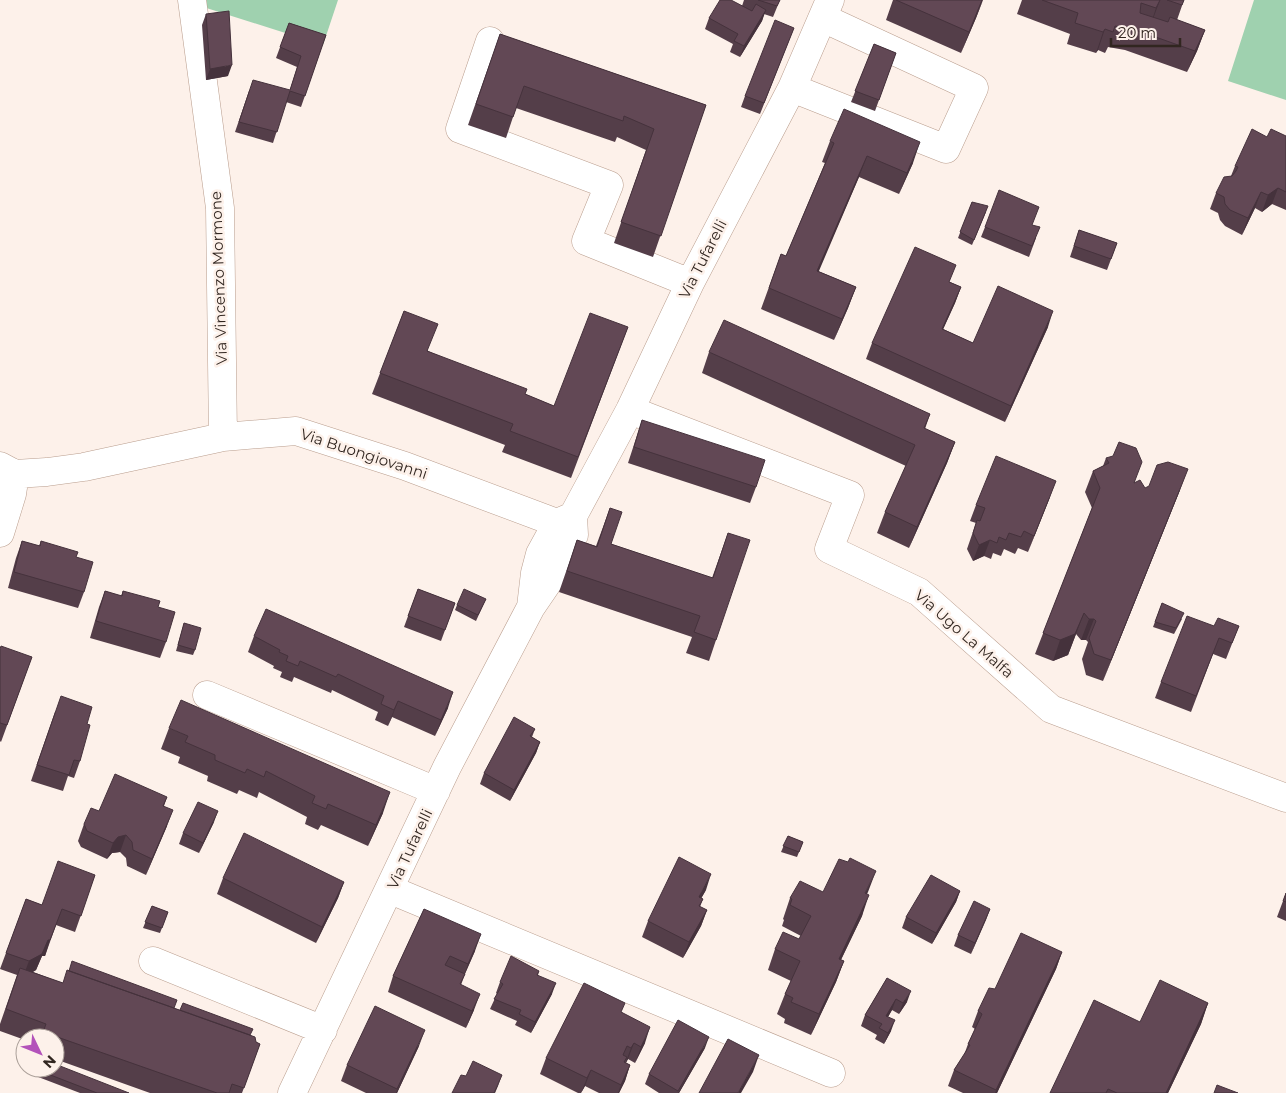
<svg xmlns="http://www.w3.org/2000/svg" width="1286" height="1093" viewBox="0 0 1286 1093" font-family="Montserrat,sans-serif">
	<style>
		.green { fill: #9fd1af }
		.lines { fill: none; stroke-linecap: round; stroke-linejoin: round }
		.minor-casing { stroke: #ba9e8e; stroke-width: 29 }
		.minor { stroke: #fff; stroke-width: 28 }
		.wall { fill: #543e49 }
		.shaded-wall { fill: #45323c }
		.building { fill: #624855; stroke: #45323c }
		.labels { text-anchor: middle; stroke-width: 5; stroke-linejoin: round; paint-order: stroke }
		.street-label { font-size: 15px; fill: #312620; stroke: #fdf1ea }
	</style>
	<rect width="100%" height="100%" fill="#fdf1ea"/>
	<path class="green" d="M199,0H338L323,45L197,5Z
		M1254,0H1286V100L1228,81Z"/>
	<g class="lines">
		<defs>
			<path id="minor" d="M192,0L220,208L223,437
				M490,41L460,129L609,185L586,241L690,283
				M792,88L946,149L974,88L823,18
				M630,410L850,495L829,549L919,592L1051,709L1286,798
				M0,466L15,474L47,472L84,467L223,437L296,431L405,466L557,523
				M0,533L12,494L15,474
				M531,607L535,573L540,554L557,523L573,516L630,410L690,283L792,88L830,0
				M207,695L436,791
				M391,890L831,1073
				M153,961L323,1030
				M292,1093L447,767L531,607L561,563L574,535L573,516"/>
		</defs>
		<use href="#minor" class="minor-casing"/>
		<use href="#minor" class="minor"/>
	</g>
	<path class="wall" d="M744,0H780L773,17L764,14L762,21L740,57L730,52L733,44L705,29L709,18L742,6Z
		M893,0H983L976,18L961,53L886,20Z
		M1022,0H1184L1177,20L1205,30L1197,51L1187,72L1125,50L1108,47L1105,53L1098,50L1096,53L1067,44L1070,34L1017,14Z
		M206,14L228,76L206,80L202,25Z
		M289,23L326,35L301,107L286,102L273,143L235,132L249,91L290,90L297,67L276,58Z
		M794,28L760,114L741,107L745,96Z
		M500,34L706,105L653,257L614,243L646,150L617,137L615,142L516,108L506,138L468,125Z
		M874,44L896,53L875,111L851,102Z
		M1286,136V210L1272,204L1262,212L1255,208L1242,235L1225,226L1220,220L1218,213L1210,209L1216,193L1231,176L1235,166L1267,137Z
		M830,141L913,163L899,194L859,177L818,271L856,287L848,308L834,340L761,309L781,254L786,256L825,163L822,162Z
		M972,202L986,212L972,245L958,238Z
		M1032,225L1036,238L1029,257L981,237L985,227Z
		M1079,230L1117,243L1107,270L1070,257Z
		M950,282L961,287L955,303L943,329L973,343L1048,327L1005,422L866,359L872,343Z
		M404,311L428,351L525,394L554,406L628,327L571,478L502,452L505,445L372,394Z
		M709,352L930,414L925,429L955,442L947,463L909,548L877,533L885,512L906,466L702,373Z
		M642,420L756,487L750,503L628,463Z
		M1106,458L1134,483L1145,488L1180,490L1103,681L1086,675L1082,659L1088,642L1086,640H1081L1076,634L1068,655L1053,661L1035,654L1092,508L1085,492L1093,471L1103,466Z
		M1050,497L1028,552L1018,548L1015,554L1004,549L1001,556L993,553L991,559L984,556L973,561L967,549L976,523L970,521L976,505Z
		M610,508L611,544L712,578L728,533L716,640L709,661L686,653L692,637L559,592L577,540L596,546Z
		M22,541L39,546L41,541L84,592L78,608L8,588L16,558Z
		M418,589L455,603L441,641L404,627Z
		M105,591L121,596L123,591L158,607L166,642L160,658L90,638L99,607Z
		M486,599L476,621L455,610L457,605Z
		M1162,603L1182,619L1174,634L1153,627Z
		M184,623L195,650L193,655L176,651Z
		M1214,626H1239L1226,659L1213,654L1191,712L1155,698L1161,682Z
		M254,636L448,708L435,736L392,717L388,726L375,720L378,712L332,690L331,693L294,677L292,682L280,677L282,672L273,668L274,666L248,652Z
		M0,649L32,657L1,742L0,741Z
		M55,712L87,724L80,761L74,778L68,776L63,791L31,781Z
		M169,728L383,813L368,846L321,825L318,830L305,824L307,817L259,792L257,798L239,790L237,794L207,781L208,776L178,763L180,757L161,749Z
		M535,729L532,737L540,742L536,753L510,801L480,784L484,773Z
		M167,797L164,806L167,826L146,875L127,866L126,858L120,852L112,853L107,859L81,847L78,841L84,824L99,811Z
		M214,822L199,853L179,844L183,833Z
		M788,836L803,842L797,857L781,852Z
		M95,875L75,932L56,925L45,956H42L36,970L33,972L62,983L174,1008L251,1035L256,1042L260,1044L242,1093H150L55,1059V1038H25V1040L0,1031V1024L17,975L0,969L26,899L42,905Z
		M223,878L344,882L338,898L316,943L217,894Z
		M706,890L701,898L703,899L700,907L707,910L701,926L683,958L642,937L648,921Z
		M960,891L956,902L932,944L902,928L906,917Z
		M823,892L867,894L862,916L841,960L844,961L836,982L811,1035L784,1023L785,1019L777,1014L785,994L791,981L768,970L775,949L799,939L801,936L782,926L784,920L783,919L790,898Z
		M1286,893V921L1277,917Z
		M152,906L168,912L160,933L143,928Z
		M424,909L475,951L465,974L461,985L474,1010L466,1028L388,992L393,976Z
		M990,909L971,954L954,946L958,935Z
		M1062,952L1056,969L997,1093H963L948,1086L954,1070L964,1055L968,1044L975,1029L972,1027L978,1011L995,989Z
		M539,971L538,975L552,994L531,1033L515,1025L517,1021L490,1009L497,994L496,993L500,982Z
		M887,978L907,1002L899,1014L892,1010L888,1017L891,1031L884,1044L875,1039L877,1035L861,1026L865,1015Z
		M1208,1003L1201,1024L1168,1093H1050L1140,1022Z
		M622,1012L645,1043L635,1063L628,1059L626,1063L630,1065L625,1081L619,1093H599L585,1086L581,1093H578L540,1074L546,1058Z
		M419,1046L397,1093H366L341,1081L347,1065Z
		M705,1048L679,1093H659L645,1084L649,1074Z
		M35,1068L129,1093H80L33,1075Z"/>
	<path class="shaded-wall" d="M983,0L976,18L961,53L969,32Z
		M1160,0L1153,19L1149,29L1156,8Z
		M766,10L762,21L740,57L744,46Z
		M1105,29L1098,50L1096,53L1103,32Z
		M1205,30L1197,51L1187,72L1195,51Z
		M232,65L228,76L206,80L210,69Z
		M920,142L913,163L899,194L907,173Z
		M867,156L859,177L810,292L817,271Z
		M1278,188L1272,204L1262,212L1268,195Z
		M1261,192L1255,208L1242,235L1248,218Z
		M856,287L848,308L834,340L842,319Z
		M961,287L955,303L936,345L942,329Z
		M1053,311L1048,327L1005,422L1011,406Z
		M955,442L947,463L909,548L917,527Z
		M1188,469L1180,490L1103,681L1111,660Z
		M1056,481L1050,497L1028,552L1034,536Z
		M990,540L984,556L973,561L979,545Z
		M1084,613L1068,655L1053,661L1060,640Z
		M1089,619H1094L1086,640H1081Z
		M453,692L448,708L435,736L441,720Z
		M398,701L392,717L388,726L394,710Z
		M540,742L536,753L510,801L514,790Z
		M390,792L383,813L368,846L376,825Z
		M173,810L167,826L146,875L152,859Z
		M218,811L214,822L199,853L203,843Z
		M126,835L120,852L112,853L107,859L113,843L118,837Z
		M876,871L868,892L857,914L865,893Z
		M711,874L706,890L693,913L699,897Z
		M344,882L338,898L316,943L322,927Z
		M960,891L956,902L932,944L936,933Z
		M869,895L862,916L831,980L839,959Z
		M990,909L986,920L971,954L975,943Z
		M707,910L701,926L683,958L689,942Z
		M481,934L475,951L462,980L468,964Z
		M48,940H50L45,956H42L36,970L23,977L29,961Z
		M1062,952L1056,969L997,1093H995Z
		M844,961L836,982L811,1035L819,1014Z
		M556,983L552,994L531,1033L535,1022Z
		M911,991L907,1002L899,1014L903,1003Z
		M480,994L474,1010L466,1028L472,1011Z
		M896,999L892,1010L882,1027L886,1016Z
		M1208,1003L1201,1024L1168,1093H1166Z
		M895,1020L891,1031L884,1044L888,1033Z
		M650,1027L645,1043L635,1063L641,1047Z
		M425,1030L419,1046L397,1093H396Z
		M709,1037L705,1048L679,1093H678Z
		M634,1043L628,1059L625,1064L631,1048Z
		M759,1055L753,1072L741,1093H738Z
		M630,1065L625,1081L619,1093H618L621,1085Z
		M591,1070L585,1086L581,1093L587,1078Z
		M502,1075L498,1086L495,1093H494Z"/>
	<path class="building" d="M720,0H731L752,11L756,4L766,10L744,46L734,41L738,34L709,18Z
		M758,0H780L777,6Z
		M896,0H982L969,32Z
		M1042,0H1160L1156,8L1141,3L1140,13L1168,22L1170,17L1205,30L1195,51L1133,29L1115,26L1113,32L1105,29L1103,32L1075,23L1078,13Z
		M1167,0H1184L1182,5Z
		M229,11L232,65L210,69L206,14Z
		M775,20L794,28L764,103L745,96Z
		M289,23L326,35L305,96L290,91L277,132L239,122L253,80L290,90L301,56L280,47Z
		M500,34L706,105L661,236L621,222L654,129L624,116L623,121L524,86L513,117L476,104Z
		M874,44L896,53L879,100L855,91Z
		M844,109L920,142L907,173L867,156L817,271L856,287L842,319L769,288L781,254L786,256L834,143L830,141Z
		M1252,129L1267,137L1271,129L1286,136V192L1278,188L1268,195L1261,192L1248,218L1230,210L1225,204L1224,197L1216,193L1224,177L1232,176L1236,171L1238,167L1235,166Z
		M999,190L1039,207L1032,225L1040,227L1032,246L985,227Z
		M972,202L988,206L974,240L960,232Z
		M1079,230L1117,243L1111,259L1074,246Z
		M915,247L956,265L949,282L961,287L942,329L973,343L998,286L1053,311L1011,406L872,343Z
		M404,311L438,324L427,351L527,389L525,394L554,406L590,313L628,327L578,457L510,431L513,424L380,373Z
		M724,320L930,414L924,428L955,442L917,527L885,512L915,445L709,352Z
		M642,420L765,460L756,487L634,447Z
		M1119,442L1136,448L1142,462L1134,483L1140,480L1145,488L1149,486L1157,465L1168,462L1188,469L1111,660L1094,654L1089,638L1096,621L1094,619H1089L1084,613L1075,634L1060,640L1043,633L1100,488L1093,471L1109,463L1106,458L1113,456Z
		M996,456L1056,481L1034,536L1024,531L1021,537L1009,533L1006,540L999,537L997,543L990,540L979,545L973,533L977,520L980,521L985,508L976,505Z
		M610,508L622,512L611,544L713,578L728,533L750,540L716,640L694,632L700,616L567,571L577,540L597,547Z
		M22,541L40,546L41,541L78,552L76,557L93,562L84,592L14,572Z
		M418,589L455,603L445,630L408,616Z
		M464,589L486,599L478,615L457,605Z
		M105,591L122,596L123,591L160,601L158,607L175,612L166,642L96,621Z
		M1162,603L1184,613L1176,628L1155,622Z
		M266,609L453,692L441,720L398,701L394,710L381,704L384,696L338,674L336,677L300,661L298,666L286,661L288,656L279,652L280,650L254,636Z
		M1187,616L1214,626L1218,618L1239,626L1232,643L1219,638L1196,696L1161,682Z
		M184,623L201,628L195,650L178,645Z
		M1,646L32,657L7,725L0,723V649Z
		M61,696L92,707L87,724L90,725L80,761L74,760L69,775L37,765Z
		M181,700L390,792L376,825L328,804L326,809L312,803L315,796L266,771L264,777L247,769L245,773L215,760V755L185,742L188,736L169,728Z
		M514,717L535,729L530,736L540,742L514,790L484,773Z
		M115,774L167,797L163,806L173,810L152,859L133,850L132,842L126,835L118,837L113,843L87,831L84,824L91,808L99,811Z
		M198,802L218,811L203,843L183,833Z
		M244,833L344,882L322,927L223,878Z
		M788,836L803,842L799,852L783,846Z
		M679,857L711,874L699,897L703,899L699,906L707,910L689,942L648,921Z
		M850,858L876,871L865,893L869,895L839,959L844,961L819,1014L791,1002L793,998L785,994L800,961L775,949L783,932L799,939L811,916L790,905L792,899L790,898L800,881L823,892L839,859L848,862Z
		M58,861L95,875L81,916L62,909L50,940H48L42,954L29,961L6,953L26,899L42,905Z
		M931,875L960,891L936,933L906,917Z
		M1286,893V902L1283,901Z
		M974,901L990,909L975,943L958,935Z
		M152,906L168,912L162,928L145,922Z
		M424,909L481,934L468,964L450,956L445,965L465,974L460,984L480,994L472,1011L393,976Z
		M1021,933L1062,952L996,1090L954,1070L970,1045L968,1044L982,1014L978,1011L989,988L995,989Z
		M511,956L539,971L537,975L556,983L535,1022L519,1014L521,1010L494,999L503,984L500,982Z
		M72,961L177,1000L174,1008L69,971Z
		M20,968L63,983L67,970L255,1037L256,1042L260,1044L244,1088L232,1084L229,1093H217L43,1032L46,1024L6,1009Z
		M887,978L911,991L903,1003L896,999L886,1016L895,1020L888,1033L879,1028L882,1024L865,1015Z
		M1160,980L1208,1003L1166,1093H1117L1108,1089L1106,1093H1050L1094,1000L1140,1022Z
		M584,983L625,1003L621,1012L650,1027L641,1047L634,1043L631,1048L627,1046L623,1055L627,1057L624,1062L630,1065L621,1085L591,1070L587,1078L546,1058Z
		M183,1003L253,1029L250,1035L180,1010Z
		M375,1006L425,1030L397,1089L347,1065Z
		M678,1020L709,1037L678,1091L649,1074Z
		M728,1039L759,1055L738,1093H699Z
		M473,1061L502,1075L494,1093H452L461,1075L466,1076Z
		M55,1064L129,1093H97L35,1069L36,1068H55Z
		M1217,1085L1238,1093H1214Z"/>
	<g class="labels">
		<g class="street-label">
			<text transform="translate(703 259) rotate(-63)" y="5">Via Tufarelli</text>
			<text transform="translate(219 278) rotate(-92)" y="5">Via Vincenzo Mormone</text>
			<text transform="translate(364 454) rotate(18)" y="5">Via Buongiovanni</text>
			<text transform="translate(964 634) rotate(41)" y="5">Via Ugo La Malfa</text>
			<text transform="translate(410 849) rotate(-65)" y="5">Via Tufarelli</text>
		</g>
	</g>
	<g transform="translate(40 1053) rotate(133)"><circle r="24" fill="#fdf1ea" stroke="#aba099"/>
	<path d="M0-4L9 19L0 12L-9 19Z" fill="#b352ba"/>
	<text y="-8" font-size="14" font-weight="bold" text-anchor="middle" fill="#312620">N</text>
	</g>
	<path d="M1111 38v8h69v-8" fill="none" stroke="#312620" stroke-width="2.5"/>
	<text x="1118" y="38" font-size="15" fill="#312620" stroke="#fdf1ea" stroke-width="4" paint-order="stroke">20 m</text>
</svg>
